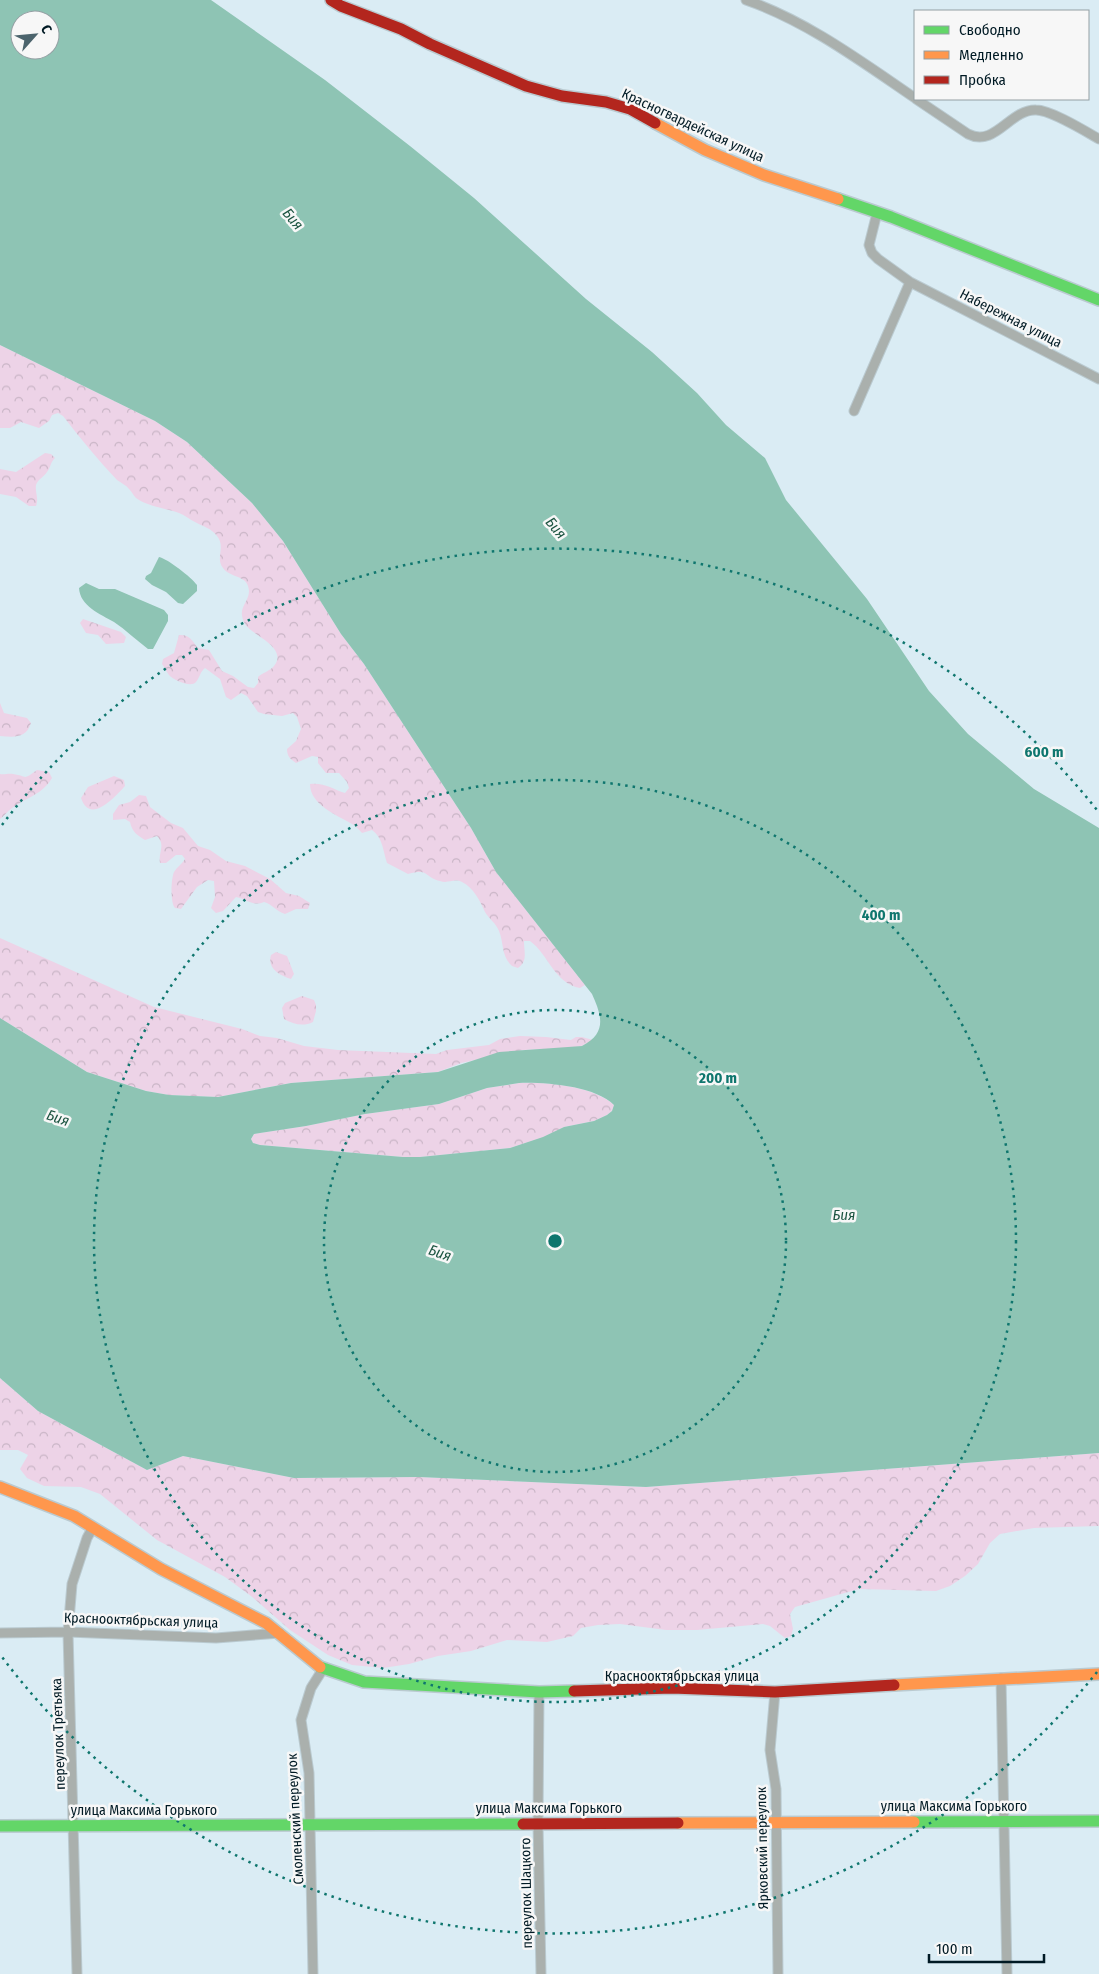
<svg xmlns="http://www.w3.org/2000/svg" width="1099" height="1974" viewBox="0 0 1099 1974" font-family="'Fira Sans Condensed',sans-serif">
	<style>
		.forest { fill: url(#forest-crowns) }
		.water { fill: #8ec4b4; fill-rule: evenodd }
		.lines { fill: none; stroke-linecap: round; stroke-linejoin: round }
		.street-casing { stroke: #bacad0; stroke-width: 11 }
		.fast-casing { stroke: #bacad0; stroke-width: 14 }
		.slow-casing { stroke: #bacad0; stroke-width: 14 }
		.jam-casing { stroke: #bacad0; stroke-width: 14 }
		.street { stroke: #aab0ad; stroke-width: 9 }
		.fast { stroke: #63d668; stroke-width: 11 }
		.slow { stroke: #ff974d; stroke-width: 11 }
		.jam { stroke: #b3261e; stroke-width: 11 }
		.ring { fill: none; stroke: #0f766e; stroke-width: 2.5; stroke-dasharray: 2.5 5 }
		.labels { text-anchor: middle; stroke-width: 5; stroke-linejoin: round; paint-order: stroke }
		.street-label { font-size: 14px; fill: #001a24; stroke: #f7f7f7 }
		.water-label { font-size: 15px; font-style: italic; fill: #1c5441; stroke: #f7f7f7 }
		.centre { fill: #0f766e; stroke: #f7f7f7; stroke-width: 2.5 }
		.ring-label { font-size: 15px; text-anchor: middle; font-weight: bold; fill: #0f766e; stroke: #f7f7f7; stroke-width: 5; stroke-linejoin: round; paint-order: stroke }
	</style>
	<defs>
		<pattern id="forest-crowns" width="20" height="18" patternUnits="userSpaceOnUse" patternTransform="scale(1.25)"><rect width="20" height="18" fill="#edd3e7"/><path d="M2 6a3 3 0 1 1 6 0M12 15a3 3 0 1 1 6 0" fill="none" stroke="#c9b5c6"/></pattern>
	</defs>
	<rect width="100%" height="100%" fill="#daecf4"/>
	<path class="forest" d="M0,345L155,421L187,442L252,503L283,541L341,634L364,664L471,828L496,872L585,985L580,988C555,984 548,954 530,941H524C524,952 528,961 518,968L512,966C501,956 504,943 499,931C496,923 489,919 485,912C480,901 474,888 462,882C454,878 448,884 440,881C423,877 430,868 408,874L387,863C383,851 383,838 372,830L362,833C359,830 356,826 352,824C337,815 310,805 310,784C323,782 333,789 345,793L349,788L347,782L339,773H326L318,763V757L312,756L296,763C290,759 287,756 287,749L296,741L301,729L297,717L293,713L282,716L264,714L258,712L247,696L241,693L231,700L226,697L220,679L205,668C200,672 200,677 196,682C191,688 173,680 169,675C166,671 165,668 162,664L163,659L174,653L179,635C189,634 192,640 198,648L209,650L222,671L233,676L248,687L254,688L258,683V677C262,673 270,671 274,666C289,647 251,635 245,624C236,608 249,603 249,591C248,574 231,579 223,568C215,558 226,547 217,536C211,528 204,527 195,522C190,520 185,515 179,513C165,508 149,507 136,498C133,495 132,492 129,489C126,485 121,483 117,480C98,460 80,438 63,416L58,413L52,415L49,421L39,428L21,422L10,428H0Z
		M45,453L51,454L55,458C50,463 51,467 47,472C44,477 38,479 36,485C35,493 39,498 36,506H29L16,497L0,494V469L16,472Z
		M83,619L121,632L126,637L124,643L106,644L98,635L86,633L80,623Z
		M0,703L4,713L27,718L31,723C26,739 14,737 0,736Z
		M37,770L49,772L52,778C43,794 26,798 12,808C8,811 4,816 0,819V774C5,775 8,773 13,774C28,776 22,781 37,770Z
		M114,776L124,780L125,786C115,797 90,825 81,798L88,787Z
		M139,795L146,796L150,807L171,823L183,828L198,846L210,850L226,861L245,866L270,879L286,893L299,896L310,903L308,909H296L285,914C276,911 272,904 264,902C253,907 247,899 236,897L223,911L216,913L211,908L215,897L214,881L208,880L197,887L181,909L175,908C170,902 171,879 174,872C177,867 182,864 185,859L182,855H176L166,863H160C158,852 166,845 157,836L145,840C137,835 132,832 130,822L125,819L113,820V814L119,805L130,802Z
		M0,938L154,1007L242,1029L260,1036L277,1038L304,1046L338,1050L436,1054L447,1050L489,1045L500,1039L520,1036L546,1037L571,1040L576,1037H582L593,1040L582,1046L571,1048L523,1050L461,1063L438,1072L291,1083L218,1097L169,1095L146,1091L87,1072L0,1018Z
		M276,952L287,956L294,974L291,979C279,975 267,968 271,955Z
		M302,996L314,1000L316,1005V1011L313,1022C303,1027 293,1024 284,1019L282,1008L285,1003Z
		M519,1083C547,1082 593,1086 614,1105L612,1111L607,1115L594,1121L564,1127L544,1137L510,1148L420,1157H403L260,1145L253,1143L251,1139L254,1134L260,1133L306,1126L365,1114L439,1104L487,1088Z
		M0,1378L38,1411L147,1470L183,1456L294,1478L419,1477L646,1487L1099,1453V1526L1034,1528L1000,1534L990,1543L978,1564L965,1576L950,1586L936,1591L859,1589L795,1607L790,1614L793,1629L791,1636L785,1638L770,1626L763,1624L697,1630H666L620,1624L598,1625L581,1628L573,1636L547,1642L507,1640L471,1651L438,1656L409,1664L383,1668L352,1665L328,1655L290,1630L251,1596L225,1577L157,1540L100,1494L81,1487L44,1486L27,1478L20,1469L28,1455L18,1450H0Z"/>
	<path class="water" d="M0,0H211L325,80L410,146L474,198L586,299L652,352L697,393L726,425L765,458L786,500L867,599L929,691L968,734L1034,789L1099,828V1453L646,1487L419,1477L294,1478L183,1456L147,1470L38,1411L0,1378V1018L87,1072L146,1091L169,1095L218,1097L291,1083L438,1072L499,1052L582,1046C607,1033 602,1016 592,994L496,872L471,828L364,664L341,634L283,541L252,503L187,442L155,421L0,345ZM20,20H50V50H20ZM519,1083C545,1082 595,1086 614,1105L612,1111L607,1115L594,1121L564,1127L543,1137L510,1148L420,1157H403L260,1145L253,1143L251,1139L254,1134L260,1133L306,1126L365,1114L439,1104L487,1088Z
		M159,557C168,559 191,577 197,585V591L183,604L178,603L166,592L152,585L145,579L146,576L151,573Z
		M86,583L99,589H115L164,610L168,615V621L153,649H148C136,640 126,630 114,622C100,614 80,606 79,588Z"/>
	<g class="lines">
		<defs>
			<path id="street" d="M746,0C807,21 862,62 915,98
				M916,99L968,134C995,148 1010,109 1036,110C1051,110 1085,131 1099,139
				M877,213L869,245L872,253L878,259L910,282L1099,379
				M854,411L910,282
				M0,1633L68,1632L216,1638L280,1633
				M1001,1678L1007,1974
				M539,1692L538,1823L541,1974
				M775,1692L770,1750L776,1789L778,1974
				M77,1974L68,1632L72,1584L87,1538L93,1527
				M313,1974L309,1773L301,1720L311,1688L323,1669"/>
			<path id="fast" d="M838,199L891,217L1099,300
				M320,1667L364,1682L539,1692L574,1691
				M914,1822L1099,1821
				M0,1826L523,1824"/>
			<path id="slow" d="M655,123L705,150L764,175L838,199
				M0,1487L74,1516L161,1569L266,1623L320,1667
				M894,1685L1099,1674
				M678,1823L914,1822"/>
			<path id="jam" d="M331,0L341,6L401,29L430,44L526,86L562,96L606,102L630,109L655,123
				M574,1691L672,1688L775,1692L894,1685
				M523,1824L678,1823"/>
		</defs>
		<use href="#street" class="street-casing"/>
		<use href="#fast" class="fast-casing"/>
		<use href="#slow" class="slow-casing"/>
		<use href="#jam" class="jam-casing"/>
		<use href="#street" class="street"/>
		<use href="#fast" class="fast"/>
		<use href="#slow" class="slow"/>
		<use href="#jam" class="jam"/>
	</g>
	<g class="ring">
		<circle cx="555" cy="1241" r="231"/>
		<circle cx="555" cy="1241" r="461"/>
		<path d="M1097 1672A692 692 0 0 1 2 1657M2 825A692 692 0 0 1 1097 810"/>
	</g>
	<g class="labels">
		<g class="street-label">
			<text transform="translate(693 125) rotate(25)" y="5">Красногвардейская улица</text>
			<text transform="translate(1011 318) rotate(27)" y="5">Набережная улица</text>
			<text transform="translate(141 1620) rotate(2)" y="5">Краснооктябрьская улица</text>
			<text x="682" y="1681">Краснооктябрьская улица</text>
			<text transform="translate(58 1734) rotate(-92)" y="5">переулок Третьяка</text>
			<text x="954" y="1811">улица Максима Горького</text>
			<text x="549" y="1813">улица Максима Горького</text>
			<text x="144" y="1815">улица Максима Горького</text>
			<text transform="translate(295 1819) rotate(-93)" y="5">Смоленский переулок</text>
			<text transform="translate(762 1848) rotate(-91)" y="5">Ярковский переулок</text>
			<text transform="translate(526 1893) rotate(-91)" y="5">переулок Шацкого</text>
		</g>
		<g class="water-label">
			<text transform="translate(293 219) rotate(50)" y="5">Бия</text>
			<text transform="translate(556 528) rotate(50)" y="5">Бия</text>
			<text transform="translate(58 1118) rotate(19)" y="5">Бия</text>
			<text x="844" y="1220">Бия</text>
			<text transform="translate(440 1253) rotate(19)" y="5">Бия</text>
		</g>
	</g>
	<circle cx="555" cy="1241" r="8" class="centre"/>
	<g class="ring-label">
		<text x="1044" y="757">600 m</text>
		<text x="881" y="920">400 m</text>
		<text x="718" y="1083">200 m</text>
	</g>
	<rect x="914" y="10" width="175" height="90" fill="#f7f7f7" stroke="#949fa3"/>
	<rect x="924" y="26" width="25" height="8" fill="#63d668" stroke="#949fa3"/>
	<text x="959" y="35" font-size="15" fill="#001a24">Свободно</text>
	<rect x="924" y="51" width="25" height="8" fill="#ff974d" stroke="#949fa3"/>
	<text x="959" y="60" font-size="15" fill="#001a24">Медленно</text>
	<rect x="924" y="76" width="25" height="8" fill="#b3261e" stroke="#949fa3"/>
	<text x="959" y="85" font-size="15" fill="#001a24">Пробка</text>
	<g transform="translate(35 35) rotate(63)"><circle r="24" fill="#f7f7f7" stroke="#949fa3"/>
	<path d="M0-4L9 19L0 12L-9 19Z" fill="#4c646d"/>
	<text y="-8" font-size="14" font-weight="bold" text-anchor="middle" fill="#001a24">С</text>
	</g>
	<path d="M929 1954v8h115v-8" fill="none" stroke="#001a24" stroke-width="2.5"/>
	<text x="936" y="1954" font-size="15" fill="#001a24" stroke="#f7f7f7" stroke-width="4" paint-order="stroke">100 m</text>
</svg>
